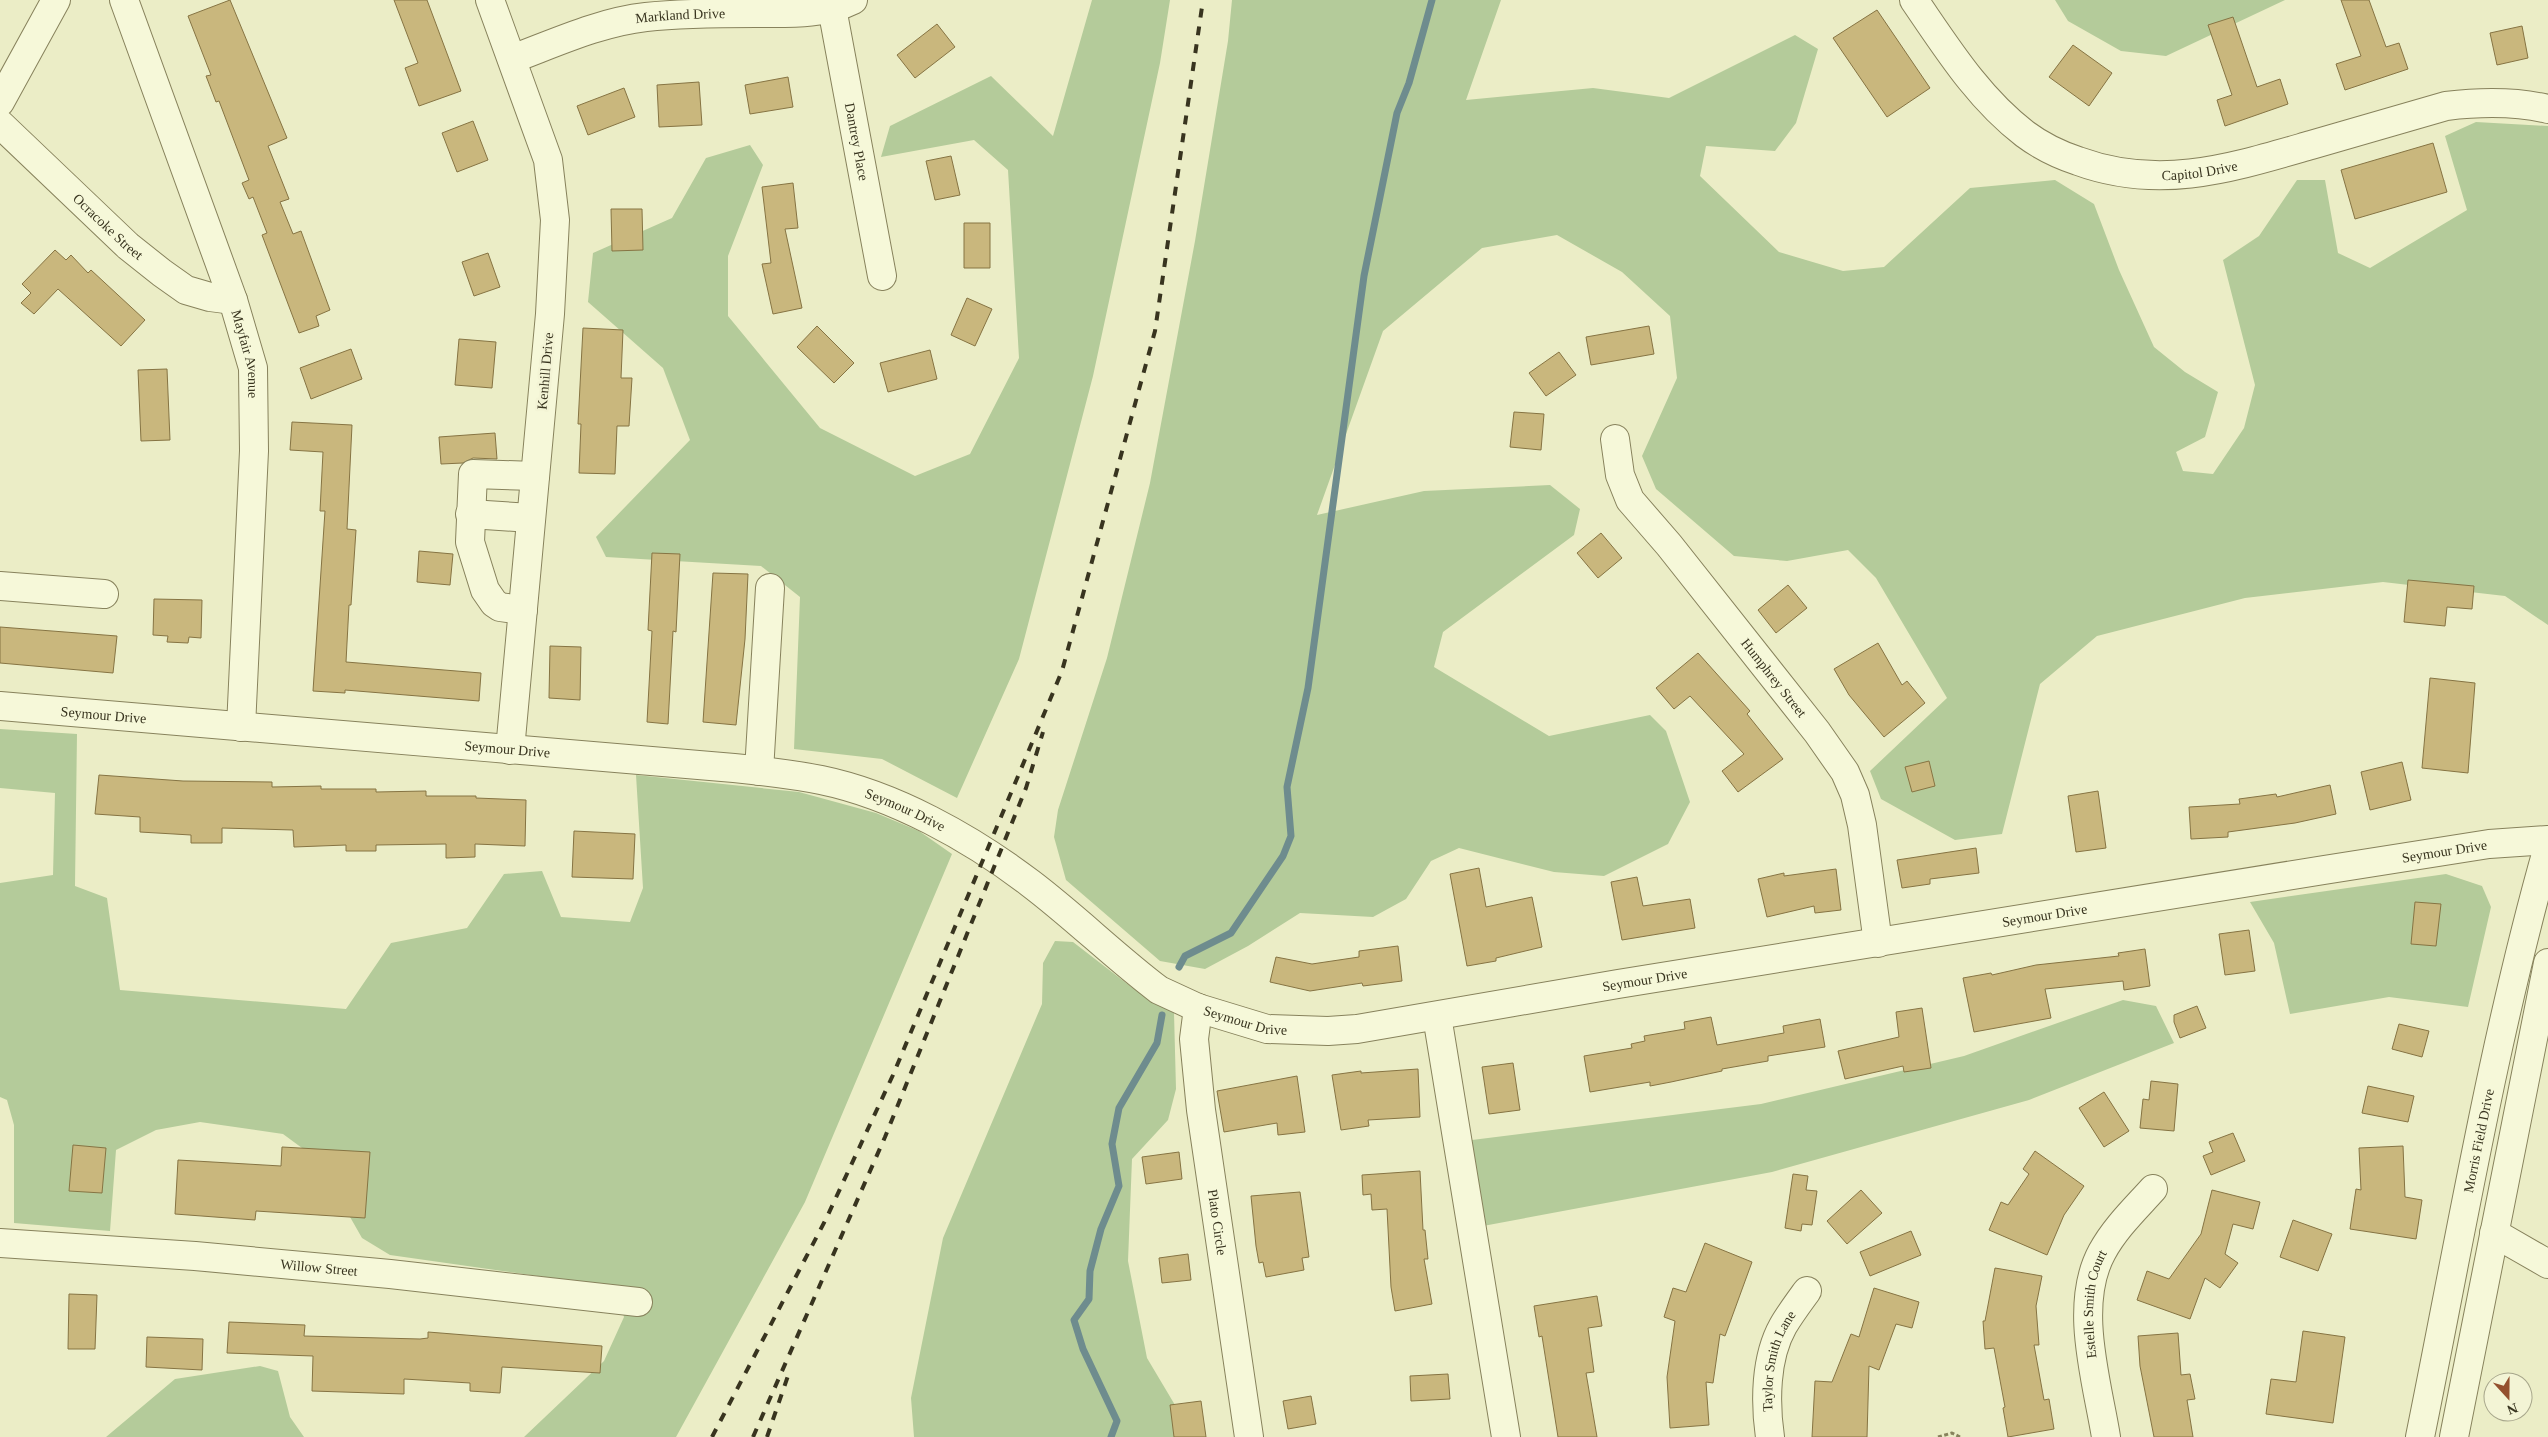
<svg xmlns="http://www.w3.org/2000/svg" width="2548" height="1437" viewBox="0 0 2548 1437" font-family="Georgia,serif">
	<style>
		.green { fill: #b4cb9a }
		.lines { fill: none; stroke-linecap: round; stroke-linejoin: round }
		.stream { stroke: #6e8c8e; stroke-width: 7 }
		.building { fill: #c9b77d; stroke: #867443 }
		.minor-casing { stroke: #87825c; stroke-width: 30 }
		.path { stroke: #87825c; stroke-width: 3; stroke-dasharray: 4 2.5; stroke-linecap: butt }
		.minor { stroke: #f6f8d9; stroke-width: 28 }
		.rail { stroke: #38341f; stroke-width: 4; stroke-dasharray: 9 9; stroke-linecap: butt }
		.labels { text-anchor: middle; stroke-width: 5; stroke-linejoin: round; paint-order: stroke }
		.street-label { font-size: 14px; fill: #38341f; stroke: #f3f4d5 }
	</style>
	<rect width="100%" height="100%" fill="#ebedc6"/>
	<path class="green" d="M1092,0H1170L1160,63L1093,376L1019,659L957,798L882,759L794,749L800,597L761,566L606,557L596,537L690,440L663,368L588,302L593,253L672,218L706,158L750,145L763,165L728,256V316L820,428L915,476L970,454L1019,358L1008,170L974,140L881,157L890,126L991,76L1053,136Z
		M1232,0H1501L1466,100L1593,88L1669,98L1795,35L1818,49L1796,123L1775,151L1706,146L1700,176L1779,252L1843,271L1884,267L1970,188L2055,180L2094,204L2119,270L2154,347L2185,372L2218,392L2205,437L2176,452L2183,471L2213,474L2244,428L2255,385L2223,260L2259,236L2297,180H2325L2338,253L2370,268L2467,210L2445,136L2476,122L2548,126V625L2505,596L2383,582L2245,598L2097,636L2040,684L2002,834L1955,840L1881,799L1870,771L1947,698L1876,578L1848,550L1787,561L1734,556L1656,489L1642,456L1677,378L1670,316L1622,272L1557,235L1482,248L1383,331L1317,515L1424,491L1550,485L1580,509L1574,535L1443,632L1434,667L1549,736L1650,715L1666,731L1690,802L1668,844L1604,876L1554,872L1459,848L1431,861L1406,899L1373,917L1300,913L1248,946L1205,969L1160,961L1066,880L1054,837L1058,810L1107,658L1150,483L1195,241L1228,41Z
		M2055,0H2285L2166,56L2121,51L2068,21Z
		M0,729L77,734L75,886L107,898L120,990L346,1009L391,943L467,928L504,874L542,871L561,917L630,922L643,888L636,775L799,792L876,813L919,831L952,854L805,1202L676,1437H524L604,1361L624,1317L615,1287L390,1255L362,1238L317,1159L283,1134L200,1122L156,1130L116,1150L110,1231L14,1223V1125L7,1100L0,1097V883L53,875L55,793L0,788Z
		M2446,874L2482,886L2491,907L2468,1007L2389,997L2290,1014L2274,943L2250,902Z
		M1055,941L1073,942L1130,986L1174,1013L1176,1089L1168,1120L1132,1159L1128,1261L1147,1358L1194,1437H914L911,1398L943,1238L1042,1004L1043,963Z
		M2123,1000L2156,1006L2174,1043L2029,1100L1772,1172L1483,1226L1472,1140L1761,1104L1964,1056Z
		M260,1366L278,1371L290,1417L304,1437H106L175,1379Z"/>
	<g class="lines">
		<path class="stream" d="M1179,967L1185,956L1231,933L1283,856L1291,836L1287,787L1308,688L1364,276L1397,113L1409,83L1432,0
			M1111,1437L1117,1421L1083,1349L1074,1320L1089,1299L1090,1271L1101,1229L1119,1186L1112,1144L1119,1108L1157,1043L1162,1015"/>
	</g>
	<path class="building" d="M230,0L287,138L268,146L289,199L280,202L293,234L301,231L330,310L316,316L319,326L299,333L262,235L267,233L253,197L249,199L242,183L249,180L219,101L216,102L206,76L211,75L188,16Z
		M394,0H427L461,91L419,106L405,68L418,63Z
		M2341,0H2369L2386,47L2399,43L2408,69L2345,90L2336,64L2361,56Z
		M1877,10L1930,88L1887,117L1833,38Z
		M2233,17L2257,87L2280,79L2288,104L2225,126L2217,100L2232,95L2208,25Z
		M937,24L955,47L915,78L897,55Z
		M2522,26L2528,58L2497,65L2490,33Z
		M2073,45L2112,73L2089,106L2049,77Z
		M788,77L793,107L750,114L745,85Z
		M699,82L702,125L659,127L657,85Z
		M624,88L635,117L588,135L577,106Z
		M473,121L488,160L457,172L442,133Z
		M2433,143L2447,192L2355,219L2341,170Z
		M951,156L960,195L935,200L926,161Z
		M793,183L798,228L785,229L802,308L773,314L762,264L771,263L762,187Z
		M611,209H642L643,250L612,251Z
		M964,223H990V268H964Z
		M55,250L66,260L71,255L88,273L91,270L145,320L121,346L58,289L34,314L21,303L31,293L22,284Z
		M488,253L500,287L474,296L462,262Z
		M967,298L992,309L975,346L951,335Z
		M817,326L854,363L834,383L797,347Z
		M1649,326L1654,354L1591,365L1586,337Z
		M583,328L623,330L621,378H632L629,426H617L615,474L579,473L581,424H578Z
		M459,339L496,342L492,388L455,385Z
		M351,349L362,379L311,399L300,368Z
		M930,350L937,379L888,392L880,363Z
		M1559,352L1576,375L1546,396L1529,373Z
		M167,369L170,440L141,441L138,370Z
		M1514,412L1544,414L1541,450L1510,447Z
		M292,422L352,425L347,529L356,530L351,605H349L346,662L481,673L479,701L345,690V693L313,691L325,511H320L323,452L290,450Z
		M495,433L497,459L473,458L463,463L441,464L439,437Z
		M1601,533L1622,558L1598,578L1577,553Z
		M419,551L453,554L450,585L417,582Z
		M652,553L680,554L676,632L673,631L668,724L647,722L652,631L648,630Z
		M713,573L748,574L745,639L736,725L703,722Z
		M2408,580L2474,586L2472,609L2447,607L2445,626L2404,622Z
		M1788,585L1807,608L1776,633L1758,610Z
		M154,599L202,600L201,638L189,637L188,643L167,642L168,636L153,635Z
		M0,627L117,636L113,673L0,663Z
		M1878,643L1902,685L1907,681L1925,703L1884,737L1849,695L1834,669Z
		M550,646L581,647L580,700L549,698Z
		M1698,653L1750,711L1747,714L1783,759L1738,792L1722,771L1744,754L1690,696L1674,709L1656,688Z
		M2430,678L2475,683L2468,773L2422,768Z
		M1929,761L1935,786L1912,792L1905,767Z
		M2402,762L2411,800L2370,810L2361,772Z
		M99,775L183,781L272,782V787L321,786V789H376V792L426,791V796H476V798L526,800L525,846L475,844V857L446,858V844L376,845V851H346V845L294,847L293,830L222,828V843H191V835L140,832V817L95,814Z
		M2330,785L2336,814L2295,823L2228,832V837L2191,839L2189,807L2240,804L2239,799L2276,794L2277,797Z
		M2098,791L2106,848L2076,852L2068,796Z
		M574,831L635,834L633,879L572,877Z
		M1976,848L1979,873L1930,879V884L1902,888L1897,860Z
		M1479,868L1486,907L1532,897L1542,947L1496,958V961L1467,966L1450,874Z
		M1836,869L1841,910L1815,913L1814,906L1767,917L1758,879L1784,873V876Z
		M1637,877L1643,906L1690,899L1695,928L1622,940L1611,882Z
		M2415,902L2441,904L2436,946L2411,944Z
		M2249,930L2255,971L2225,975L2219,934Z
		M1398,946L1402,981L1363,986L1362,983L1310,991L1270,982L1276,957L1312,964L1359,957V951Z
		M2145,949L2150,986L2124,990L2123,981L2045,989L2051,1018L1974,1032L1963,978L1991,973L1992,975L2036,965L2119,956L2118,953Z
		M2197,1006L2206,1028L2180,1038L2174,1022V1015Z
		M1922,1008L1931,1068L1904,1072L1903,1066L1845,1079L1838,1051L1899,1037L1896,1012Z
		M1711,1017L1717,1045L1784,1033L1783,1026L1820,1019L1825,1047L1768,1056V1061L1722,1069V1071L1671,1082L1650,1086V1082L1590,1092L1584,1056L1632,1048L1631,1044L1645,1041L1644,1036L1685,1029L1684,1022Z
		M2399,1024L2429,1031L2422,1057L2392,1049Z
		M1513,1063L1520,1110L1489,1114L1482,1067Z
		M1418,1069L1420,1117L1368,1120L1369,1126L1341,1130L1332,1075L1361,1071V1073Z
		M1297,1076L1305,1132L1278,1135L1277,1123L1224,1132L1217,1091Z
		M2151,1081L2178,1084L2174,1131L2140,1128L2143,1099L2149,1100Z
		M2368,1086L2414,1096L2408,1122L2362,1113Z
		M2104,1092L2129,1131L2104,1147L2079,1108Z
		M2233,1133L2245,1161L2211,1175L2203,1156L2213,1152L2209,1142Z
		M73,1145L106,1148L102,1193L69,1191Z
		M2403,1146L2405,1197L2422,1200L2416,1239L2350,1229L2356,1189L2361,1190L2359,1148Z
		M282,1147L370,1152L365,1218L256,1211L255,1220L175,1214L178,1160L281,1166Z
		M2035,1151L2084,1186L2064,1215L2047,1255L1989,1230L2001,1202L2008,1205L2029,1174L2023,1169Z
		M1179,1152L1182,1179L1146,1184L1142,1157Z
		M1420,1171L1423,1230H1425L1428,1259H1424L1432,1304L1395,1311L1391,1287L1387,1209L1372,1210L1371,1194L1363,1195L1362,1175Z
		M1793,1174L1808,1176L1806,1190L1817,1191L1812,1225L1802,1224L1801,1231L1785,1228Z
		M1861,1190L1882,1213L1847,1244L1827,1221Z
		M2212,1190L2260,1202L2253,1229L2233,1224L2225,1254L2238,1263L2220,1288L2205,1278L2190,1319L2137,1300L2147,1271L2169,1279L2201,1234Z
		M1300,1192L1309,1257L1302,1258L1304,1270L1266,1277L1263,1262L1259,1263L1256,1246L1251,1196Z
		M2293,1220L2332,1234L2318,1271L2280,1257Z
		M1911,1231L1921,1255L1870,1276L1860,1252Z
		M1705,1243L1752,1262L1725,1336L1720,1334L1713,1383L1706,1382L1709,1425L1670,1428L1667,1377L1675,1321L1664,1317L1673,1288L1686,1292Z
		M1188,1254L1191,1280L1162,1283L1159,1258Z
		M1995,1268L2042,1276L2036,1306L2039,1345H2034L2044,1400L2049,1399L2054,1429L2008,1437L2003,1408L2005,1407L1994,1348L1985,1349L1983,1321H1985Z
		M1874,1288L1919,1302L1912,1328L1896,1324L1879,1370L1869,1366L1867,1437H1812L1815,1381L1832,1382L1851,1334L1859,1337Z
		M69,1294L97,1295L95,1349H68Z
		M1597,1296L1602,1326L1588,1328L1594,1372L1586,1373L1597,1437H1558L1542,1336L1539,1337L1534,1306Z
		M229,1322L305,1325L304,1336L420,1339L428,1338V1332L602,1346L600,1373L502,1367L500,1393L470,1391V1383L404,1379V1394L312,1391L313,1356L227,1353Z
		M2303,1331L2345,1337L2333,1423L2266,1414L2271,1379L2296,1382Z
		M2178,1333L2181,1375L2190,1374L2195,1399L2187,1400L2193,1437H2154L2140,1366L2138,1336Z
		M147,1337L203,1339L202,1370L146,1367Z
		M1448,1374L1450,1399L1411,1401L1410,1376Z
		M1311,1396L1316,1424L1288,1429L1283,1401Z
		M1201,1401L1206,1437H1174L1170,1405Z"/>
	<g class="lines">
		<defs>
			<g id="minor">
				<path id="s1" d="M124,0L233,300L253,368L254,451L241,727"/>
				<path d="M490,0L548,160L555,220L550,314L510,750"/>
				<path id="s2" d="M1914,0C1947,48 1978,98 2025,134C2041,146 2060,155 2078,161C2160,191 2231,168 2311,145C2356,132 2401,119 2446,106C2480,102 2514,101 2548,109"/>
				<path id="s3" d="M832,8L882,276"/>
				<path id="s4" d="M512,59C555,43 600,22 646,17C683,13 720,13 756,13C789,13 823,15 853,0"/>
				<path d="M0,102L56,0"/>
				<path id="s5" d="M0,124L128,246L162,273L186,290L210,297L233,300"/>
				<path id="s6" d="M1615,439L1620,475L1630,500L1669,545L1817,732L1845,772L1855,795L1862,825L1878,943"/>
				<path d="M470,514L531,518"/>
				<path d="M0,586L104,594"/>
				<path d="M523,610L500,607L494,603L485,590L470,542L473,474L535,476"/>
				<path id="s7" d="M0,706L734,768C763,771 792,774 821,780C894,795 971,838 1030,883C1075,917 1114,956 1159,990L1198,1008L1267,1029L1328,1031L1357,1029L1618,984L2324,870L2489,844L2548,840"/>
				<path d="M759,771L770,588"/>
				<path id="s8" d="M1198,1008L1194,1039L1201,1110L1249,1437"/>
				<path d="M1437,1016L1506,1437"/>
				<path d="M2494,1233L2548,1264"/>
				<path id="s9" d="M0,1243L195,1256L390,1274L638,1302"/>
				<path id="s10" d="M1770,1437C1765,1403 1765,1358 1783,1326C1790,1314 1799,1302 1807,1291"/>
				<path id="s11" d="M2106,1437C2097,1381 2073,1305 2102,1252C2115,1228 2135,1209 2153,1189"/>
				<path id="s12" d="M2420,1437C2460,1240 2493,1041 2548,847"/>
				<path d="M2454,1437L2548,963"/>
			</g>
		</defs>
		<use href="#minor" class="minor-casing"/>
		<path class="path" d="M1938,1437L1952,1433L1960,1437"/>
		<use href="#minor" class="minor"/>
		<path class="rail" d="M712,1437L826,1219L893,1075L1062,671L1155,331L1203,0
			M753,1437L885,1137L1026,788L1043,732
			M767,1437L790,1370"/>
	</g>
	<g class="labels">
		<g class="street-label">
			<text dy="5" stroke="none"><textPath href="#s4" startOffset="175">Markland Drive</textPath></text>
			<text dy="5" stroke="none"><textPath href="#s3" startOffset="136">Dantrey Place</textPath></text>
			<text dy="5" stroke="none"><textPath href="#s2" startOffset="358">Capitol Drive</textPath></text>
			<text dy="5" stroke="none"><textPath href="#s5" startOffset="149">Ocracoke Street</textPath></text>
			<text dy="5" stroke="none"><textPath href="#s1" startOffset="375">Mayfair Avenue</textPath></text>
			<text transform="translate(545 371) rotate(-85)" y="5">Kenhill Drive</text>
			<text dy="5" stroke="none"><textPath href="#s6" startOffset="292">Humphrey Street</textPath></text>
			<text dy="5" stroke="none"><textPath href="#s7" startOffset="104">Seymour Drive</textPath></text>
			<text dy="5" stroke="none"><textPath href="#s7" startOffset="509">Seymour Drive</textPath></text>
			<text dy="5" stroke="none"><textPath href="#s7" startOffset="914">Seymour Drive</textPath></text>
			<text dy="5" stroke="none"><textPath href="#s7" startOffset="2534">Seymour Drive</textPath></text>
			<text dy="5" stroke="none"><textPath href="#s7" startOffset="2129">Seymour Drive</textPath></text>
			<text dy="5" stroke="none"><textPath href="#s7" startOffset="1724">Seymour Drive</textPath></text>
			<text dy="5" stroke="none"><textPath href="#s7" startOffset="1319">Seymour Drive</textPath></text>
			<text dy="5" stroke="none"><textPath href="#s12" startOffset="302">Morris Field Drive</textPath></text>
			<text dy="5" stroke="none"><textPath href="#s8" startOffset="216">Plato Circle</textPath></text>
			<text dy="5" stroke="none"><textPath href="#s9" startOffset="320">Willow Street</textPath></text>
			<text dy="5" stroke="none"><textPath href="#s11" startOffset="135">Estelle Smith Court</textPath></text>
			<text dy="5" stroke="none"><textPath href="#s10" startOffset="78">Taylor Smith Lane</textPath></text>
		</g>
	</g>
	<g transform="translate(2508 1397) rotate(159)"><circle r="24" fill="#f3f4d5" stroke="#a8a78c"/>
	<path d="M0-4L9 19L0 12L-9 19Z" fill="#94502e"/>
	<text y="-8" font-size="14" font-weight="bold" text-anchor="middle" fill="#38341f">N</text>
	</g>
</svg>
